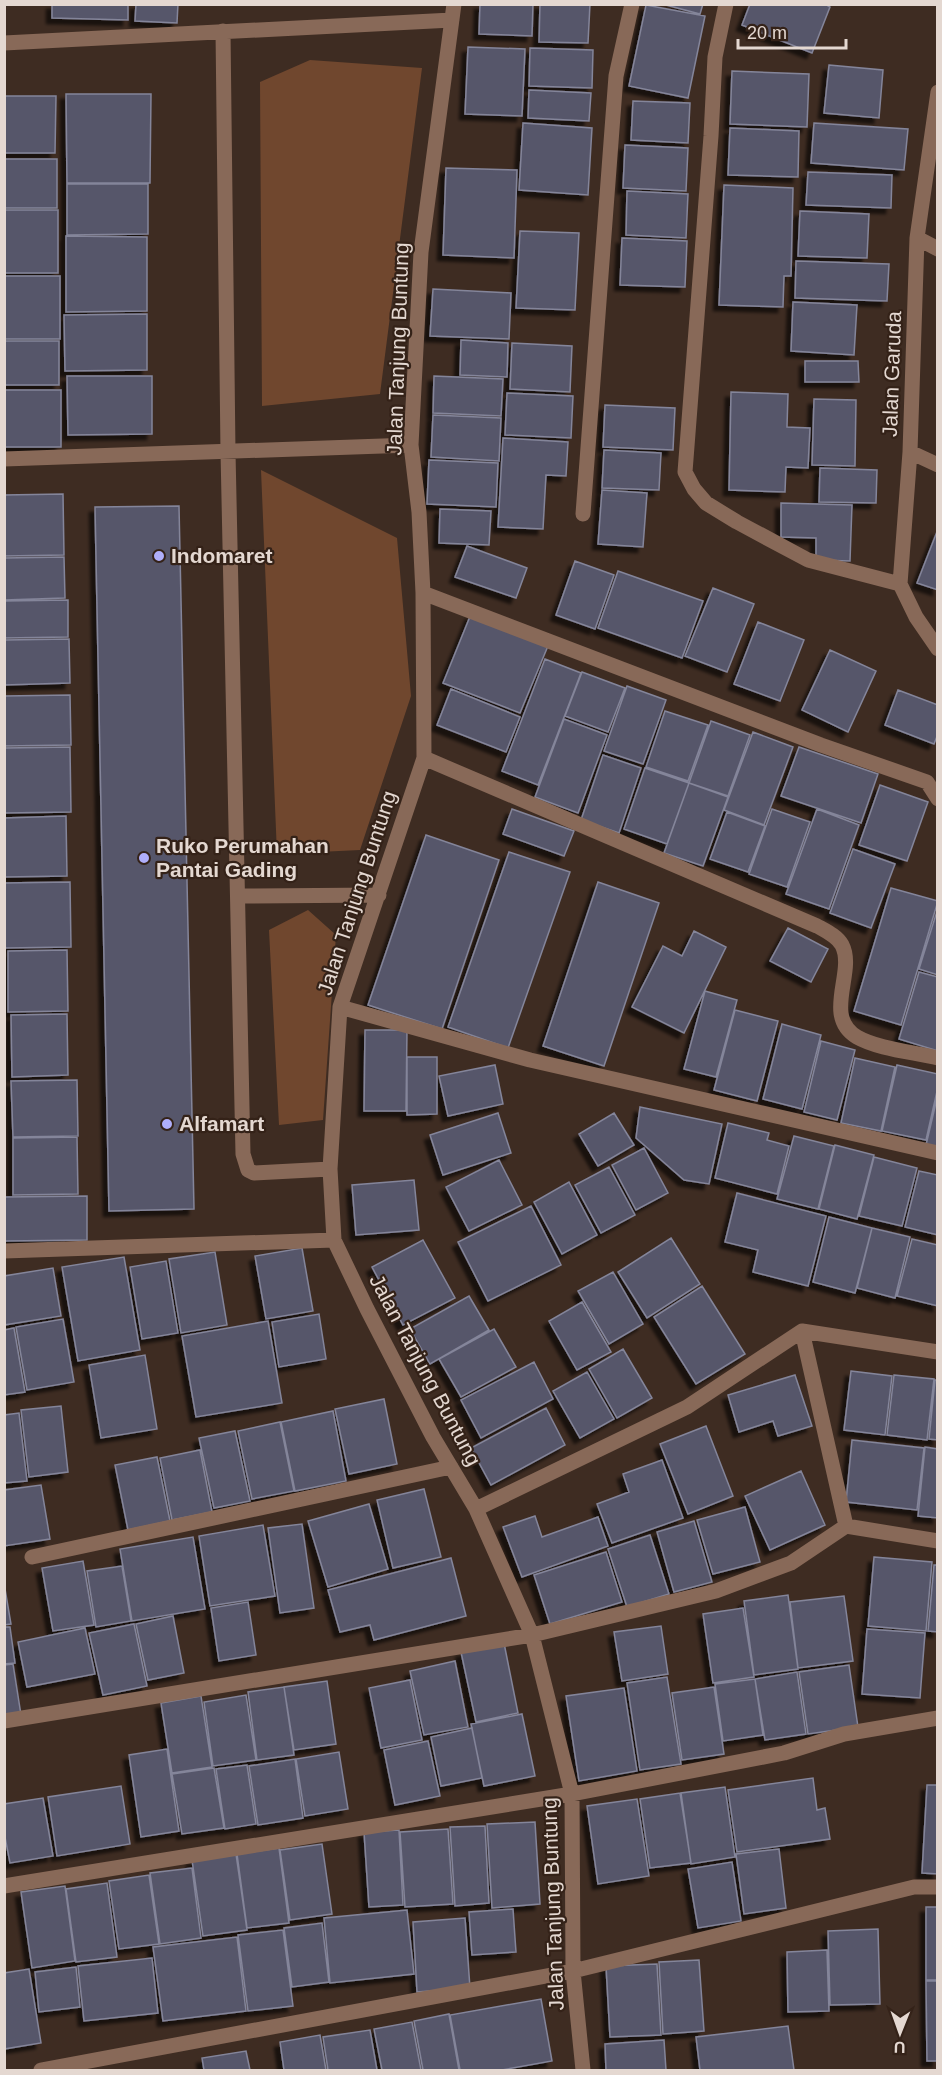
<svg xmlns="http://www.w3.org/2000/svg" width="942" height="2075" viewBox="0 0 942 2075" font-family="Arial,sans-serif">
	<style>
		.green { fill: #70472e }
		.building { fill: #57576b; stroke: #84859a; stroke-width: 1.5; filter: url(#shadow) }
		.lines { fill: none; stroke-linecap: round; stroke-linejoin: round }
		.minor { stroke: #886958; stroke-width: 15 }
		.poi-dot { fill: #afaefa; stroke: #342218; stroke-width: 2 }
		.labels { text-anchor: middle; stroke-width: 4.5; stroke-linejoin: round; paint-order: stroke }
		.street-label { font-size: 21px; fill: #e4d8d1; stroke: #342218 }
		.poi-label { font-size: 21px; font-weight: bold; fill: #e4d8d1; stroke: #342218; text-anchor: start }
	</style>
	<defs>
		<filter id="shadow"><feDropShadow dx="-5.5" dy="5.5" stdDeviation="1.5" flood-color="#0009"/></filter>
	</defs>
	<rect width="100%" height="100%" fill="#3e2c22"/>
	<path class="green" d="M310,60L422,68L380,394L262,406L260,82Z
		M261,470L397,538L411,696L360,850L277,854Z
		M308,910L336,935L323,1120L279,1125L269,930Z"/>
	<path class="building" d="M52,4H128V20L52,18Z
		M136,4H178L177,23L135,21Z
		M480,4H533L532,36L479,34Z
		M540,4H590L588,43L539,42Z
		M662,4H703L700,14Z
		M750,4H825L830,7L812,53L742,25Z
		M646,5L705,16L688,98L629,86Z
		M468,47L525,49L522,116L465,114Z
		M530,48L593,50L592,88L529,86Z
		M829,65L883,70L879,118L824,113Z
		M732,71L809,74L807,127L730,124Z
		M529,90L591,93L589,121L528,118Z
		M66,94H151L150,183H67Z
		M4,96H56L55,153H4Z
		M633,101L690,103L688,143L631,140Z
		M523,123L592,128L588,195L519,190Z
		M814,123L908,129L904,170L811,163Z
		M730,128L799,131L798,177L728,175Z
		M625,145L688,148L686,191L623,188Z
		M4,159H57V208H4Z
		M446,168L517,170L514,258L443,255Z
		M808,172L892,175L891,208L806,205Z
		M67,184H148V234L67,235Z
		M724,185L793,188L791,276H784L783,307L719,305Z
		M627,191L688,194L686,238L626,235Z
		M4,210H58V273H4Z
		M800,211L869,214L867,258L798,256Z
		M520,231L579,233L575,310L516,308Z
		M66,236L147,237V311L66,312Z
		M622,238L687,241L685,287L620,285Z
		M796,261L889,264L887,301L795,298Z
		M4,276H60V339H4Z
		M433,289L511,293L509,339L430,336Z
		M793,302L857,305L854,355L791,351Z
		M147,314V370L65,371L64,315Z
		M461,340L508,343L507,377L460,375Z
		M4,341H59V385H4Z
		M512,343L572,346L570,392L510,389Z
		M805,361H858L859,382H805Z
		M67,376H152V434L68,435Z
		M434,376L503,379L501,416L433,413Z
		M4,390H61V447H4Z
		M731,392L788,394L787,427L810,428L808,468L786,467L785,492L729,490Z
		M507,393L573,396L571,438L505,435Z
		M814,399L856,400L855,466L812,465Z
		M605,405L675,408L673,450L603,447Z
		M433,415L501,418L499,461L431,457Z
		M503,438L568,442L566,476L546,475L543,529L498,527Z
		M604,450L661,453L659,490L602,488Z
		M429,460L498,463L496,507L427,504Z
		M820,468L877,470L876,503L819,502Z
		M602,490L647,493L643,547L598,544Z
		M63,494L64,555L4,556V495Z
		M781,503L852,505L850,561L816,560V538L781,537Z
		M179,506L194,1209L109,1211L95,507Z
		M440,509L491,511L489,545L439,543Z
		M938,529V590L917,583Z
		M467,546L527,568L516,598L455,577Z
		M64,557L65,598L4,600V558Z
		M575,561L614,575L595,629L556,615Z
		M618,571L703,601L682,658L598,628Z
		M713,588L754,604L727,672L685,656Z
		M68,600V637L4,638V601Z
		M471,614L548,646L520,713L443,683Z
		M758,622L804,640L780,701L734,684Z
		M69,639L70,683L4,685V640Z
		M830,650L876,671L848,732L802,710Z
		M545,659L581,673L538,785L502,771Z
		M582,672L625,688L608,732L565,716Z
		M627,686L666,700L643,764L604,751Z
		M451,689L520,717L506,752L437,725Z
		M898,690L938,705V734L934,744L885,725Z
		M70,695L71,745L4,746V696Z
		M665,711L708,725L688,781L646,767Z
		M564,719L607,735L578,813L535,797Z
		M711,721L750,735L728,796L689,783Z
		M753,732L793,747L764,825L724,810Z
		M70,747L71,812L4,813V748Z
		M799,747L878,774L861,823L781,796Z
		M603,755L641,768L619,833L581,820Z
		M645,768L689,783L667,844L624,829Z
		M689,783L728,797L703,866L664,853Z
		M880,785L928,802L907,861L859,845Z
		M512,809L574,831L564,856L503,834Z
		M772,809L810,822L787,887L749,874Z
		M817,809L859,825L829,909L786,894Z
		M727,812L765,826L748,872L710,859Z
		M66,816L67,876L4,877V818Z
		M426,835L499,860L442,1029L368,1005Z
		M853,849L895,864L871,928L830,913Z
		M509,852L570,872L508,1048L448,1027Z
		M70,882L71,947L5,948L4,883Z
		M598,882L659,903L604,1066L543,1046Z
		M891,888L938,901L901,1025L854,1011Z
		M938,908V975L919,969Z
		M788,928L828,949L811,982L770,961Z
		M694,931L726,947L684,1033L632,1007L663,946L682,956Z
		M67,950L68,1011L8,1012V951Z
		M919,972L938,977V1051L899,1039Z
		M705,991L737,1000L716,1077L684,1069Z
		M735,1010L778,1021L757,1101L714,1090Z
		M67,1014L68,1075L12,1077L11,1015Z
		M782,1024L821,1035L802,1109L763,1099Z
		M365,1030H407L406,1111H364Z
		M821,1041L855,1050L837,1120L804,1112Z
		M407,1057H437V1114L407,1115Z
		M855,1058L895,1067L881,1131L841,1123Z
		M495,1065L503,1104L448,1116L439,1076Z
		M897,1065L938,1074V1087L926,1140L882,1131Z
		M77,1080L78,1136L13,1137L11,1081Z
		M938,1094V1148L926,1145Z
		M640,1107L722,1124L709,1184L684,1180L636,1138Z
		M498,1113L511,1153L443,1175L430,1135Z
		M614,1113L634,1145L598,1166L579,1134Z
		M728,1123L769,1133L767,1140L789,1146L777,1194L715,1178Z
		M794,1136L834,1146L818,1209L777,1199Z
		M77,1137L78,1194L13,1195V1138Z
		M835,1145L874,1155L857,1219L819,1209Z
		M644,1148L668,1193L636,1210L612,1165Z
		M874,1157L917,1168L902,1226L859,1216Z
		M499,1160L522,1205L469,1231L446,1187Z
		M609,1167L635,1215L601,1233L575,1185Z
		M919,1171L938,1175V1235L905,1227Z
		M414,1180L419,1230L356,1235L352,1185Z
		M569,1182L597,1235L562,1254L534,1202Z
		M737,1193L826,1216L808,1286L753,1272L758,1250L725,1242Z
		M87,1196V1240L5,1241L4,1197Z
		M531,1206L561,1265L488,1301L458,1242Z
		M829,1217L872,1228L855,1293L813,1282Z
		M872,1228L910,1237L895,1298L857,1288Z
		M671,1238L700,1284L647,1318L618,1272Z
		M912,1239L938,1245V1306L897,1296Z
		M423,1240L455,1298L403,1325L372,1267Z
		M302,1248L313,1311L266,1319L255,1256Z
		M215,1252L227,1325L181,1333L169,1259Z
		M124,1257L140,1350L78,1361L62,1267Z
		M166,1261L178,1333L142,1339L130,1267Z
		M53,1268L61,1316L4,1325V1276Z
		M613,1272L643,1324L609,1344L578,1291Z
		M702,1286L745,1354L696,1384L654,1317Z
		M469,1296L489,1330L430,1364L410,1329Z
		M582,1302L611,1352L577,1370L549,1321Z
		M319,1314L326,1359L279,1367L272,1322Z
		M63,1319L74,1382L27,1390L16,1327Z
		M268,1321L282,1403L196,1417L182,1336Z
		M14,1328L25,1392L4,1395V1330Z
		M494,1329L516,1367L461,1397L439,1359Z
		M623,1349L652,1398L617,1418L589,1369Z
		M145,1355L157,1429L101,1438L89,1365Z
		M534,1362L553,1399L481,1438L461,1400Z
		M851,1371L892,1376L885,1435L844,1430Z
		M587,1372L614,1419L580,1438L553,1391Z
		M795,1375L812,1426L778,1436L773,1421L739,1432L728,1395Z
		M894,1375L934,1379L927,1440L887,1435Z
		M935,1380H938V1440L929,1439Z
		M384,1399L397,1464L349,1474L335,1409Z
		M61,1406L68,1472L29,1477L21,1410Z
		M546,1408L565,1445L491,1485L471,1448Z
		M333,1411L346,1481L295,1491L281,1422Z
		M19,1413L27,1481L4,1483V1415Z
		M280,1422L294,1491L252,1499L238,1431Z
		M706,1426L733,1496L688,1514L660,1444Z
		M235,1431L250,1501L214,1508L199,1438Z
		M852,1440L924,1448L917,1510L846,1502Z
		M925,1447L938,1449V1518L918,1516Z
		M200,1450L212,1512L172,1520L160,1458Z
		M157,1457L170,1521L128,1530L115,1465Z
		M662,1460L683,1518L612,1543L597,1504L629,1492L623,1474Z
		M801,1471L825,1525L770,1550L745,1496Z
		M41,1485L50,1539L4,1546V1490Z
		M424,1489L441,1557L393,1568L377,1500Z
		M369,1504L388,1569L328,1587L308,1521Z
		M745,1507L760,1562L713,1574L697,1520Z
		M535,1516L542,1537L598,1517L608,1546L522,1577L503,1527Z
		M694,1521L712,1582L674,1592L657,1532Z
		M302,1524L314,1608L280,1613L268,1528Z
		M263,1525L275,1596L210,1606L199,1536Z
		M650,1535L669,1594L627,1607L608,1549Z
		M193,1537L205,1609L132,1621L120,1549Z
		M606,1552L622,1602L550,1624L534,1575Z
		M874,1557L932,1562L926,1631L868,1626Z
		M451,1558L466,1616L374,1640L370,1625L340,1632L328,1590Z
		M83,1561L94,1625L53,1631L42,1568Z
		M934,1565H938V1632L928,1631Z
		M122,1566L131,1621L96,1627L87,1571Z
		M4,1583L11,1624L4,1625Z
		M788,1595L798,1669L754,1675L744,1601Z
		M844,1596L853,1661L798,1668L790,1602Z
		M248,1602L256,1655L219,1661L211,1608Z
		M743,1608L754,1677L713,1683L703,1614Z
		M173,1616L184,1673L148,1680L136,1624Z
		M134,1624L147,1686L103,1695L89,1633Z
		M661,1626L668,1674L622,1681L614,1632Z
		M4,1627H10L15,1663L4,1664Z
		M85,1628L95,1674L27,1687L18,1642Z
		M867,1629L925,1633L920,1698L862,1694Z
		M504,1643L518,1713L476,1722L461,1652Z
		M455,1661L468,1727L424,1735L410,1671Z
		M13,1664L21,1715L4,1718V1665Z
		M849,1665L858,1727L808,1734L799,1672Z
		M797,1672L806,1734L765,1740L755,1679Z
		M667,1677L681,1764L640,1770L627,1683Z
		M755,1679L763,1735L723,1741L715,1684Z
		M410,1680L422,1740L381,1748L369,1688Z
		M327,1681L336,1744L294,1750L284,1687Z
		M284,1687L294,1755L257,1760L248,1692Z
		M714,1687L724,1754L682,1760L672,1693Z
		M624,1688L637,1771L579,1781L566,1696Z
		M246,1695L256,1760L213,1766L204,1702Z
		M201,1696L212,1767L172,1773L161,1703Z
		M522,1714L535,1776L484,1786L471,1724Z
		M472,1728L482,1778L441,1786L431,1737Z
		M428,1741L440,1796L395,1805L384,1750Z
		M167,1749L179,1831L141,1837L129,1755Z
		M339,1752L348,1809L305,1816L296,1759Z
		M295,1759L303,1818L258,1825L249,1766Z
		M247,1765L256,1824L225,1829L216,1769Z
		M214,1768L224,1828L182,1834L172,1774Z
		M813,1778L817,1810L825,1808L830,1839L737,1852L728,1790Z
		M927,1785H938V1874L922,1873Z
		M121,1786L130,1844L57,1856L48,1797Z
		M725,1787L735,1857L691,1864L681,1793Z
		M680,1793L691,1863L650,1868L640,1799Z
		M43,1798L53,1856L10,1863L4,1832V1804Z
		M637,1799L649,1876L598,1884L587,1806Z
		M535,1822L540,1904L492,1908L487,1824Z
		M485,1826L489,1903L455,1906L450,1827Z
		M448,1829L453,1904L405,1907L400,1832Z
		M399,1830L403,1905L369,1907L364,1832Z
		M322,1844L332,1914L290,1920L280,1850Z
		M279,1848L289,1923L247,1928L237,1854Z
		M779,1849L786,1908L744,1914L736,1854Z
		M236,1854L247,1930L203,1936L192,1860Z
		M732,1862L741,1921L698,1928L688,1869Z
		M192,1868L201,1938L160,1944L150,1873Z
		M149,1875L159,1944L119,1949L109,1881Z
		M107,1883L117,1957L76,1962L66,1889Z
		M65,1886L75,1961L32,1968L21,1892Z
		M926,1907H938V1980H926Z
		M513,1909L516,1952L472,1955L469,1912Z
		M407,1910L414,1974L330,1983L324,1918Z
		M465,1918L470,1988L417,1992L413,1922Z
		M322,1923L329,1982L292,1987L284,1928Z
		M878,1929L880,2004L830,2005L828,1931Z
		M283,1930L293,2006L248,2011L238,1935Z
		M237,1937L246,2011L163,2021L153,1947Z
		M827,1950L829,2011L788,2012L787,1952Z
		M152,1958L158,2013L84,2021L78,1966Z
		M699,1960L704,2031L663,2034L659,1962Z
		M657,1964L661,2035L610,2037L606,1966Z
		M76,1967L80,2007L39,2012L35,1972Z
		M29,1969L41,2043L4,2049V1973Z
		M926,1981H938V2061H927Z
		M541,1999L552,2061L502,2070H460L450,2015Z
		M449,2014L459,2070H423L414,2021Z
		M412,2022L421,2070H382L374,2029Z
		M788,2026L794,2070H700L696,2037Z
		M370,2030L377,2070H328L323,2037Z
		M320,2035L326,2070H284L280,2042Z
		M664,2040L666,2070H606L605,2044Z
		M246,2051L250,2070H204L202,2058Z"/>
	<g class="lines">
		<path class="minor" d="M454,4L421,252L411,445L419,512L423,593L424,758L340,1007L330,1169L334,1240L367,1309L433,1437L476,1509L532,1635L572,1794L573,1971L583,2070
			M726,4L715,57L711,136L685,472L694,489L706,503L737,522L808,560L900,584
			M223,31L228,452L243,1154L248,1170L254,1173L330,1169
			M4,43L452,20
			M938,92L917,238L910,452L900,584L916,617L938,649
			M917,238L938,249
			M910,452L938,465
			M4,459L411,445
			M583,514L616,76L632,4
			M423,593L821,745L927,782L938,799
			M424,758L817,926C826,931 837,936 842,945C856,972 822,1016 857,1037C878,1049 913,1052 938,1058
			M239,896L379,895
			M340,1007L530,1060L938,1153
			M4,1251L334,1240
			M802,1331L846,1526
			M476,1509L687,1407L802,1331L938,1352
			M32,1557L451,1467
			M4,1721L532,1635L716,1591L791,1563L846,1526L938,1541
			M4,1886L572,1794L784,1753L844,1734L938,1718
			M41,2070L573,1971L914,1887H938"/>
	</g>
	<g class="poi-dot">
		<circle cx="159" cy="556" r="6"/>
		<circle cx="144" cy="858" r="6"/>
		<circle cx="167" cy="1124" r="6"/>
	</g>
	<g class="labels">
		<g class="street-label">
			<text transform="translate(398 349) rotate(-88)" y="7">Jalan Tanjung Buntung</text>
			<text transform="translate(892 374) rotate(-88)" y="7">Jalan Garuda</text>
			<text transform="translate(357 893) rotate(-72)" y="7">Jalan Tanjung Buntung</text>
			<text transform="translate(425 1370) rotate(62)" y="7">Jalan Tanjung Buntung</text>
			<text transform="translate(553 1904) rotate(-92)" y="7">Jalan Tanjung Buntung</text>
		</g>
		<g class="poi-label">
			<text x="171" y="563">Indomaret</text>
			<text x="156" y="853">Ruko Perumahan<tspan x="156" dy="24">Pantai Gading</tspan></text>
			<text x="179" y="1131">Alfamart</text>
		</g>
	</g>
	<rect width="942" height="2075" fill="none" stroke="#e4d8d1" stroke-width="12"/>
	<g transform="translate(900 2033) rotate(181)" stroke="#342218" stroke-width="4.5" paint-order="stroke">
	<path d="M0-4.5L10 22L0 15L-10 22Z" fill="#e4d8d1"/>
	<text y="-9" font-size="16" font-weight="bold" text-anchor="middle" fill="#e4d8d1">U</text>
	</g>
	<path d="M738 39v9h108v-9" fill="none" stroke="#e4d8d1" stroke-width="3"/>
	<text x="747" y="39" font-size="18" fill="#e4d8d1" stroke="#342218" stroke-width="4.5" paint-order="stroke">20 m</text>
</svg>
